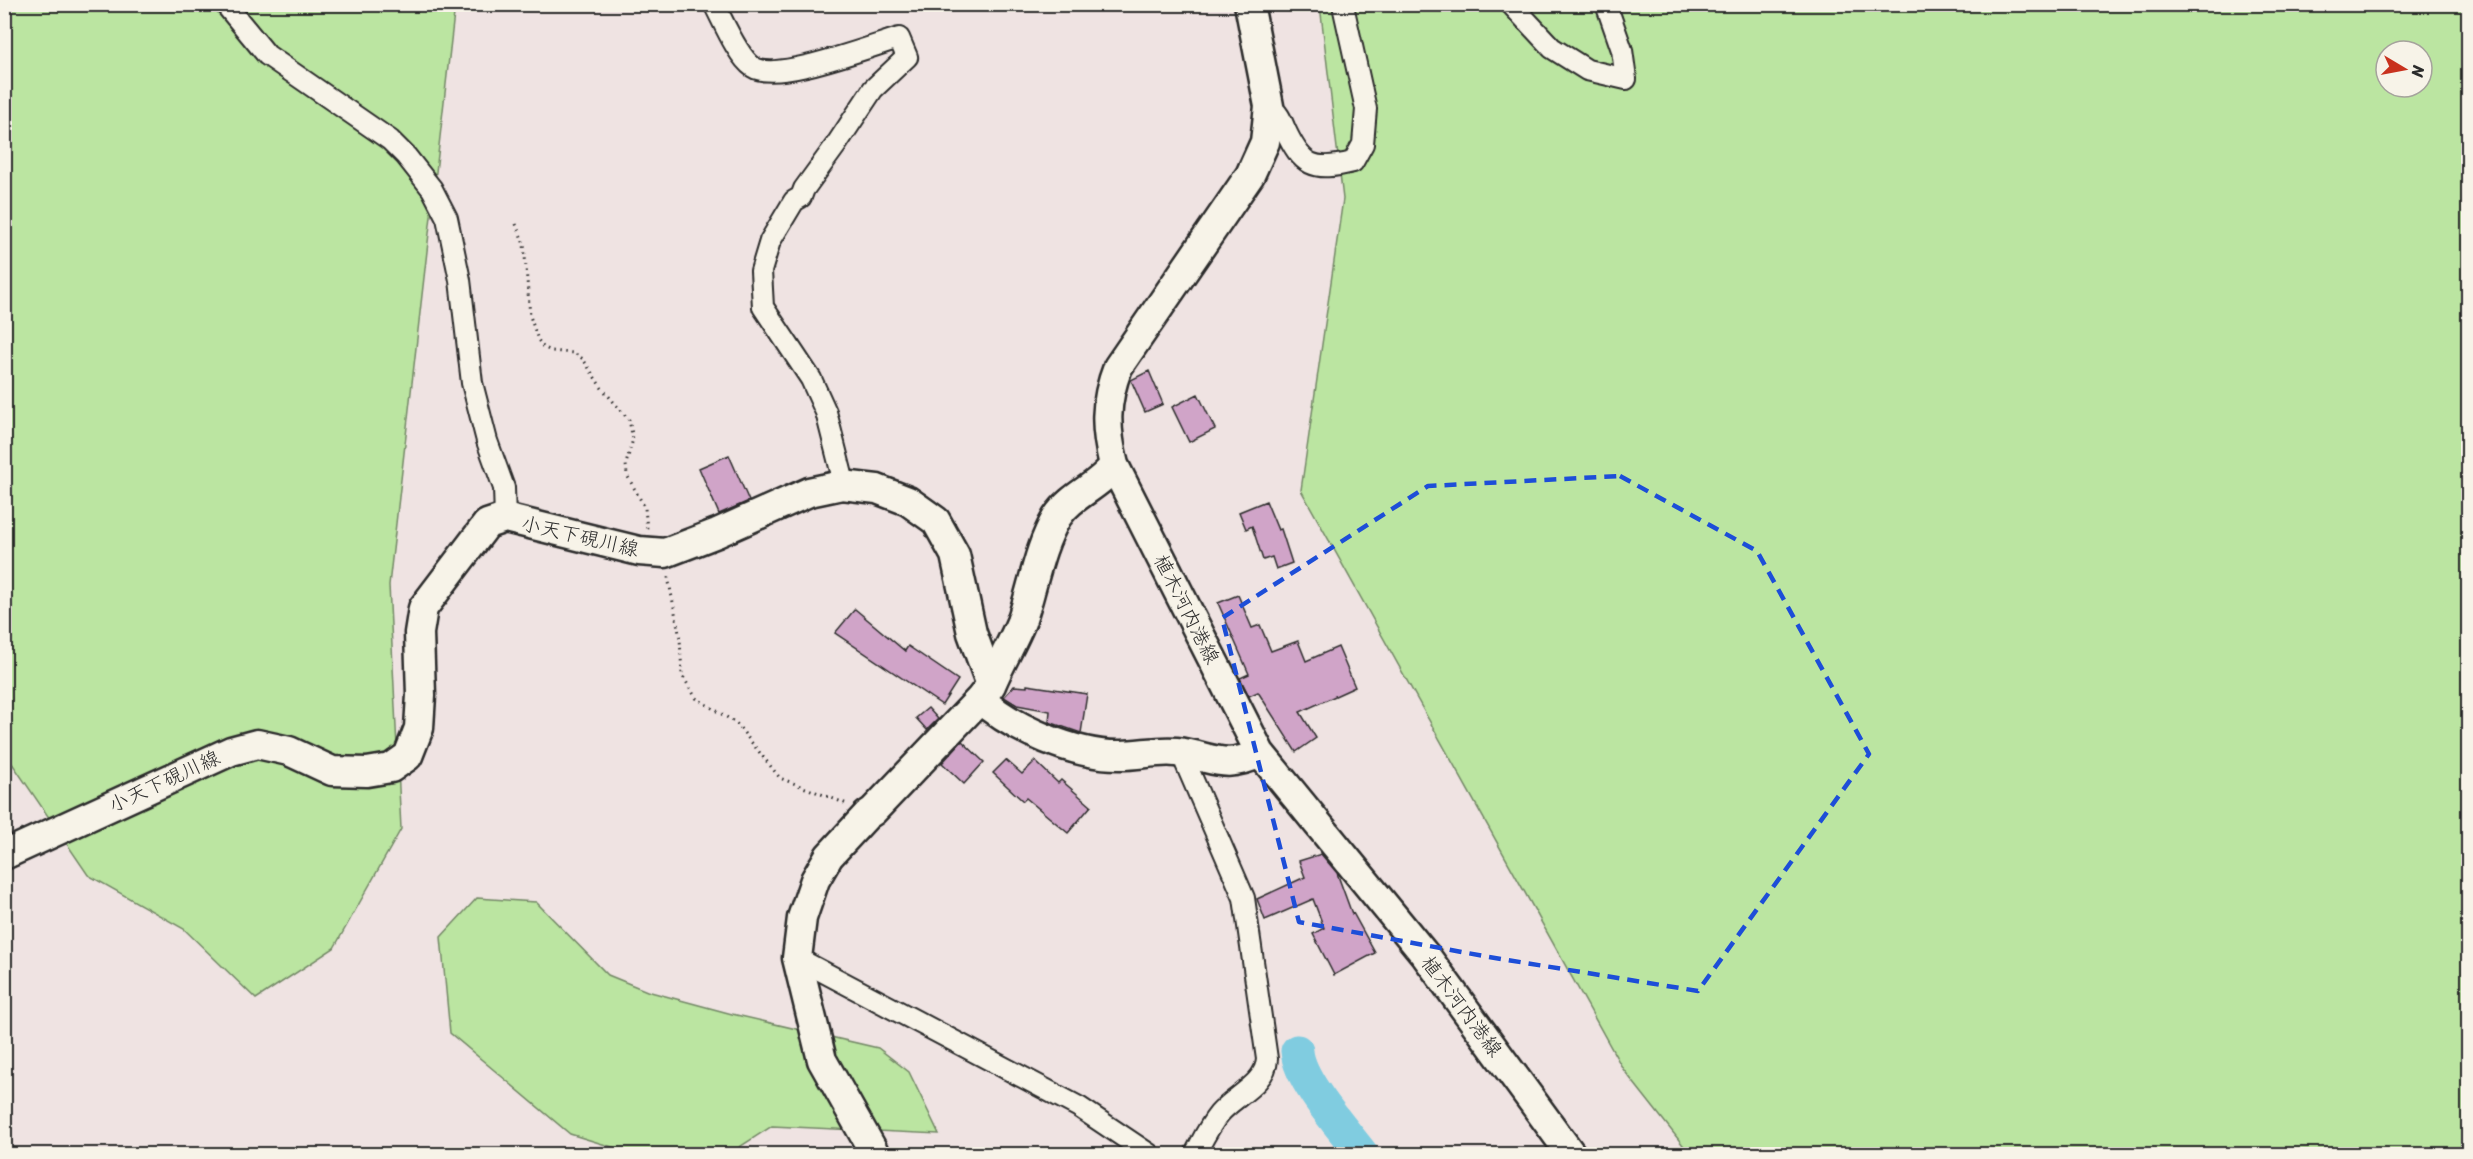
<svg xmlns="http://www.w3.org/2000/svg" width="2473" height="1159" viewBox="0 0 2473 1159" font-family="Sriracha,'Klee One',sans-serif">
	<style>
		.green { fill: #bbe5a1; stroke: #738866; stroke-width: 1.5; fill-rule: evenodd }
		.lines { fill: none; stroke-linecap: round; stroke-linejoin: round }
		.river { stroke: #80cce0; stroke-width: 33 }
		.building { fill: #d0a4c8; stroke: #2b2b2b; stroke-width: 1.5 }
		.street-casing { stroke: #2b2b2b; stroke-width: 24 }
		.secondary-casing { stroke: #2b2b2b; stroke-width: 33 }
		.path { stroke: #2b2b2b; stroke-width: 3; stroke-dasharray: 1.5 4.5; stroke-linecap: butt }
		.street { stroke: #f7f3e8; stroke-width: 20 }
		.secondary { stroke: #f7f3e8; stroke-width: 28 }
		.marked { fill: none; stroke: #1d4ed8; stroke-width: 4.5; stroke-dasharray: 12 8; stroke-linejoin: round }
		.labels { text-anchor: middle; stroke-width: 4.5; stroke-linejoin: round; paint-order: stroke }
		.street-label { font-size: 20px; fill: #2b2b2b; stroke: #f7f3e8 }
	</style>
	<rect width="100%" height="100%" fill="#efe3e2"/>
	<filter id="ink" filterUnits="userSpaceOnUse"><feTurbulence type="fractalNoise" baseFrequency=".0167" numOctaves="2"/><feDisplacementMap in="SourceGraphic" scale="12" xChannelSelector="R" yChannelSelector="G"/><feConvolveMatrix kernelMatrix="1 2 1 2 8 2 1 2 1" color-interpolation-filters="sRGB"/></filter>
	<g filter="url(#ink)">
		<path class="green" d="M4,5H455L389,585L401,829L334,948L256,999L184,929L88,875L5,753Z
			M1320,5H2468V1154H1690L1623,1069L1301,490L1343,199ZM2386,51H2422V87H2386Z
			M477,898L536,902L608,975L647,991L732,1014L878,1048L909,1072L939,1134L772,1126L729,1154H635L570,1134L450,1033L441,937Z"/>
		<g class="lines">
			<path class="river" d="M1297,1051C1299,1081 1344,1130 1362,1154"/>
		</g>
		<path class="building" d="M1149,371L1163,404L1145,412L1131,380Z
			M1198,394L1215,429L1189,442L1172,407Z
			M729,455L749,501L719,514L699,468Z
			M1266,501L1278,530L1281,529L1292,563L1276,569L1272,557L1263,560L1252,526L1246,529L1239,512Z
			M1238,595L1252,628L1260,625L1271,651L1298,641L1306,661L1338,647L1355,687L1300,712L1316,738L1296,752L1258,692L1249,696L1240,678L1249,674L1218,603Z
			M855,609L905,651L908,646L958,680L942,705L835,633Z
			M1027,685L1087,694L1081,733L1049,722L1050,711L1017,705L1004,697L1014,686L1027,687Z
			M928,708L938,719L927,730L916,718Z
			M962,741L984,762L964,784L942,763Z
			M1006,760L1022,774L1035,761L1058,783L1061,780L1091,806L1068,833L1026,798L1023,801L993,773Z
			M1321,854L1337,873L1352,914L1353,913L1375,953L1334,975L1313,934L1324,928L1313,899L1265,920L1257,899L1305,877L1299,861Z"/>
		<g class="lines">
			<defs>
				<path id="street" d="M225,4L267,55L390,140L406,156L432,189L447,218L460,280L472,383L487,441L504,488L505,518
					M714,4C723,21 738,57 753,67C776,83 871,46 899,38L907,57L873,89L836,145L804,189L801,197L794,201L770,241L761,271L763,307L811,379L826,412L842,475V485
					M1511,4L1552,48L1587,70L1626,79L1622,50L1606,4
					M1269,106C1278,112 1281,119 1285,129C1302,166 1313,172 1353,162L1363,144L1366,109L1344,10L1345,4
					M1185,754L1186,764L1244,898L1267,1059C1266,1084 1234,1096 1219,1114C1209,1126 1202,1141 1195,1154
					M797,958L1079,1107L1149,1154"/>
				<path id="secondary" d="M1249,4L1269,106L1265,142L1250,175L1118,367C1104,403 1105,429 1114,465L1260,753L1426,956L1571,1154
					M991,685C1000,663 1012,644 1021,622C1033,588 1038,549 1057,517C1072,494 1099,487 1114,465
					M4,855L231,751L257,744L289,751L332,771L367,772L391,768L408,756L419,728L421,695L419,633L423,608L487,524L505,518L639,551L665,553L717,533L809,492L842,485L877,489L908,501L936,521L955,555L972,633L991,685L980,699C1013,729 1076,756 1121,755C1139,755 1159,750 1176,752C1212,756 1223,771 1260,753
					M875,1154L822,1060L797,958L802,918L815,880L829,856L867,815L873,811L980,699"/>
			</defs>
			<use href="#street" class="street-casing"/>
			<use href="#secondary" class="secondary-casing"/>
			<path class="path" d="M516,224L524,244L530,316L538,340L543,347L551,351L574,353L583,359L601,387L629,420L633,439L626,464L627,475L645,508L647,529
				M668,577L680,638L682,675L696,698L736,723L780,778L847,804"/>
			<use href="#street" class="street"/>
			<use href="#secondary" class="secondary"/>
		</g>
	</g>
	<path class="marked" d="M1620,476L1757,551L1869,754L1698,991L1489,957L1299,922L1222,618L1428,486Z"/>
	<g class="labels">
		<g class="street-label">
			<text transform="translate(580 536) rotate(13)" y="7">小天下硯川線</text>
			<text transform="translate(1187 609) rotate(63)" y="7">植木河内港線</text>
			<text transform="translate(164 781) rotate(-25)" y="7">小天下硯川線</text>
			<text transform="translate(1462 1006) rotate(53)" y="7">植木河内港線</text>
		</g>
	</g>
	<rect width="2473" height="1159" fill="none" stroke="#f7f3e8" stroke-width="24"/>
	<rect x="12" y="12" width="2449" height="1135" fill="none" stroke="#2b2b2b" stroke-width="2" filter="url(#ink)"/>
	<g transform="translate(2404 69) rotate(100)"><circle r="28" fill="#f7f3e8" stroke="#a5a39c" stroke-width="1.5"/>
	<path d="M0-4.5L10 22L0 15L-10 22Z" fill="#c8321e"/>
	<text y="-9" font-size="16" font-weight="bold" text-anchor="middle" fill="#2b2b2b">N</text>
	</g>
</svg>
